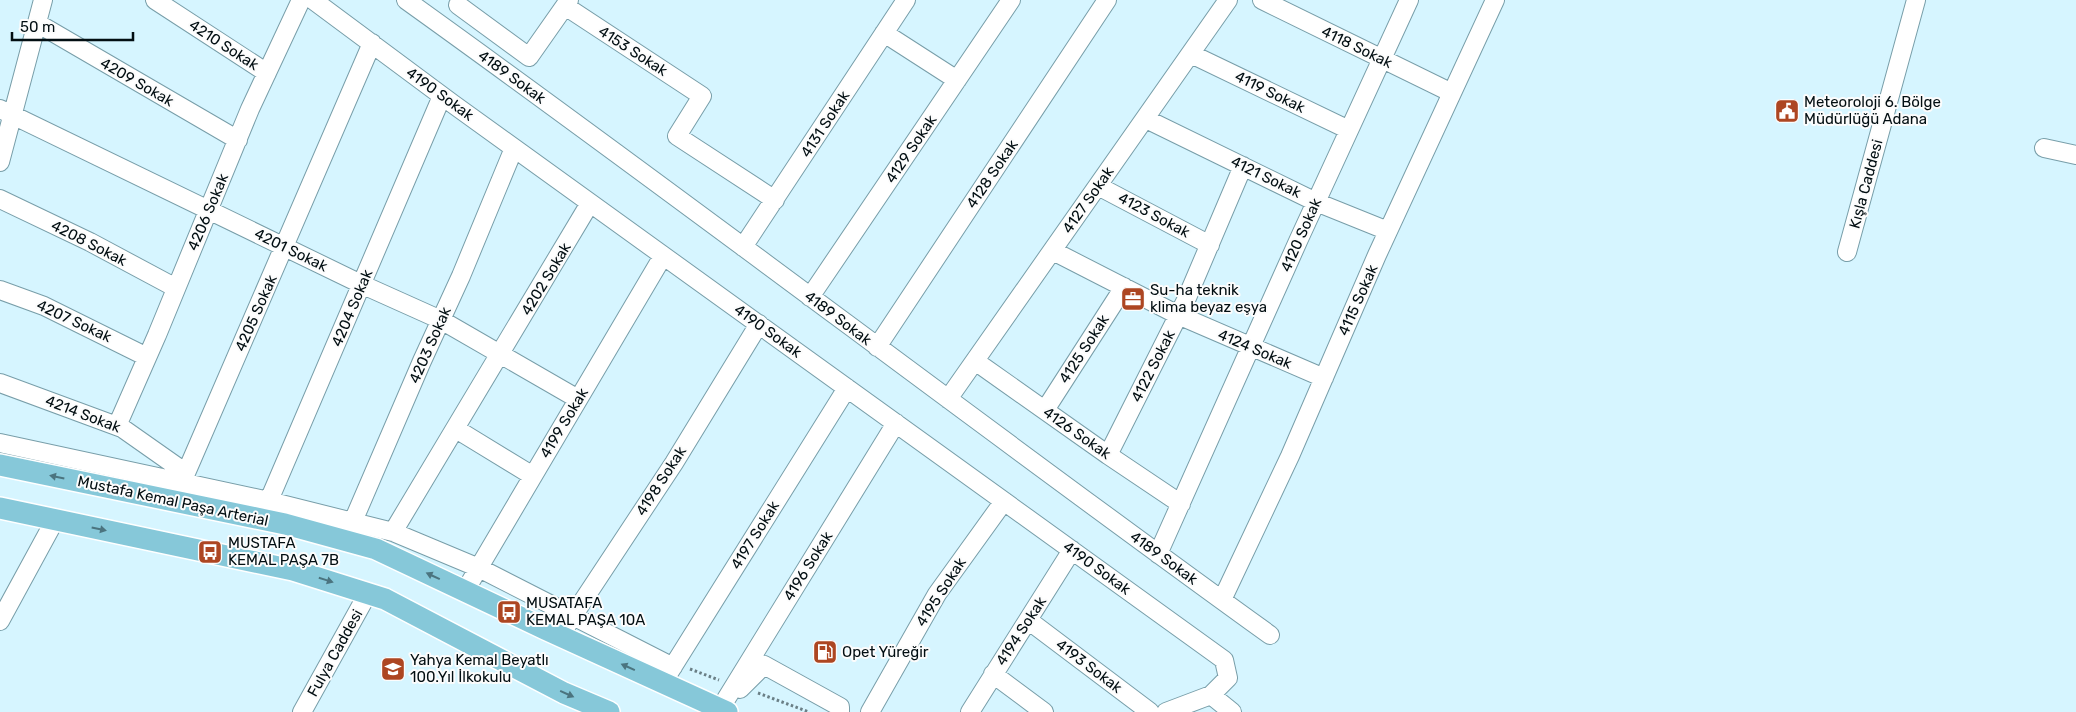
<svg xmlns="http://www.w3.org/2000/svg" width="2076" height="712" viewBox="0 0 2076 712" font-family="Rubik,sans-serif">
	<style>
		.lines { fill: none; stroke-linecap: round; stroke-linejoin: round }
		.minor-casing { stroke: #789ea9; stroke-width: 20 }
		.major-casing { stroke: #fff; stroke-width: 24 }
		.path { stroke: #6a7f86; stroke-width: 3; stroke-dasharray: 2.5 2.5; stroke-linecap: butt }
		.minor { stroke: #fff; stroke-width: 18 }
		.major { stroke: #86c8d9; stroke-width: 21 }
		.oneway { fill: #4b747f }
		.labels { text-anchor: middle; stroke-width: 4; stroke-linejoin: round; paint-order: stroke }
		.street-label { font-size: 15px; fill: #020e12; stroke: #fcfcfc }
		.poi-label { font-size: 15px; fill: #020e12; stroke: #fcfcfc; text-anchor: start }
	</style>
	<rect width="100%" height="100%" fill="#d6f5ff"/>
	<g class="lines">
		<defs>
			<path id="minor" d="M155,0L267,73
				M313,0L453,104L1224,660L1228,678L1211,695L1166,712
				M406,0C696,208 980,426 1270,635
				M1262,0L1452,93
				M458,5L529,57L569,0
				M565,6L702,96L677,136L775,200
				M37,23L238,140
				M884,33L957,80
				M1191,54L1349,130
				M0,109L363,285L441,320L578,399
				M1146,119L1316,202L1388,231
				M2044,148L2076,155
				M0,162L43,0
				M1098,186L1210,245
				M0,199L90,242L176,288
				M743,247L906,0
				M1053,251L1178,315L1324,378
				M1847,252L1916,0
				M0,290L44,306L147,357
				M810,297L1011,0
				M877,347L1107,0
				M975,361L1108,455L1181,504
				M0,383L122,428L186,473L184,484
				M948,399L1228,0
				M1045,410L1124,287
				M117,426L157,335L250,109L301,0
				M456,429L533,476
				M0,443L269,501L393,532L479,568L673,667
				M1108,455L1186,300L1243,166
				M186,473L372,43
				M264,512L442,96
				M393,532L590,203
				M348,533L422,361L461,276L514,148
				M1158,554L1299,239L1409,0
				M465,591L663,256
				M1222,600L1290,456L1377,255L1495,0
				M1028,620L1150,712
				M0,621L55,520
				M567,625L674,463L759,324
				M993,674L1044,712
				M667,676L847,388
				M740,689L764,665L840,707V712
				M1211,695L1232,712
				M720,709L896,423
				M302,712L368,593
				M870,712L937,594L1004,501
				M970,712L1072,550"/>
			<path id="major" d="M0,465L285,524L376,549L545,629L727,712
				M0,508L293,570L385,599L564,693L609,712"/>
		</defs>
		<use href="#minor" class="minor-casing"/>
		<use href="#major" class="major-casing"/>
		<path class="path" d="M690,669L719,680
			M758,693L809,712"/>
		<use href="#minor" class="minor"/>
		<use href="#major" class="major"/>
	</g>
	<defs><path id="oneway-solid" d="M-6-.8H1V-3.2L6.5 0L1 3.2V.8H-6Z" transform="scale(1.25)"/></defs>
	<g class="oneway">
		<use href="#oneway-solid" transform="translate(57 477) rotate(-168)"/>
		<use href="#oneway-solid" transform="translate(99 529) rotate(12)"/>
		<use href="#oneway-solid" transform="translate(433 576) rotate(-155)"/>
		<use href="#oneway-solid" transform="translate(326 580) rotate(17)"/>
		<use href="#oneway-solid" transform="translate(628 667) rotate(-156)"/>
		<use href="#oneway-solid" transform="translate(567 694) rotate(24)"/>
	</g>
	<defs>
		<symbol id="civic-square" viewBox="-11 -11 22 22"><rect x="-9" y="-9" width="18" height="18" rx="4" fill="#ad4622" stroke="#fcfcfc"/><path d="M-.6-6.5H3V-4.5H.6V-3L4-1V1h2V6H-6V1h2V-1L-.6-3ZM-1.2 2.5V6h2.4V2.5Z" fill="#fff"/></symbol>
		<symbol id="office-square" viewBox="-11 -11 22 22"><rect x="-9" y="-9" width="18" height="18" rx="4" fill="#ad4622" stroke="#fcfcfc"/><path d="M-6-3h4V-5.5h4V-3h4V5H-6ZM-1-4.5V-3h2v-1.5ZM-6 0V1H6V0Z" fill="#fff"/></symbol>
		<symbol id="bus-square" viewBox="-11 -11 22 22"><rect x="-9" y="-9" width="18" height="18" rx="4" fill="#ad4622" stroke="#fcfcfc"/><path d="M-5-6H5V4H4V6H2V4H-2V6H-4V4H-5ZM-3.5-4V0h7V-4ZM-3.5 1.2v1.5H-2V1.2ZM2 1.2v1.5H3.5V1.2Z" fill="#fff"/></symbol>
		<symbol id="fuel-square" viewBox="-11 -11 22 22"><rect x="-9" y="-9" width="18" height="18" rx="4" fill="#ad4622" stroke="#fcfcfc"/><path d="M-5.5-6h7V0h2V4h1.3V-2.5L3-4.5l.8-.8L6-3V5H2.5V1h-1V6h-7ZM-4.2-4.7v3.2H.2V-4.7Z" fill="#fff"/></symbol>
		<symbol id="school-square" viewBox="-11 -11 22 22"><rect x="-9" y="-9" width="18" height="18" rx="4" fill="#ad4622" stroke="#fcfcfc"/><path d="M0-5L7-2L0 1L-7-2ZM-4 1L0 2.5L4 1V4Q0 6-4 4Z" fill="#fff"/></symbol>
	</defs>
	<g fill-rule="evenodd">
		<use href="#civic-square" x="1773" y="97" width="28" height="28"/>
		<use href="#office-square" x="1119" y="285" width="28" height="28"/>
		<use href="#bus-square" x="196" y="538" width="28" height="28"/>
		<use href="#bus-square" x="495" y="598" width="28" height="28"/>
		<use href="#fuel-square" x="811" y="638" width="28" height="28"/>
		<use href="#school-square" x="379" y="655" width="28" height="28"/>
	</g>
	<g class="labels">
		<g class="street-label">
			<text transform="translate(224 45) rotate(33)" y="5">4210 Sokak</text>
			<text transform="translate(1357 47) rotate(26)" y="5">4118 Sokak</text>
			<text transform="translate(633 51) rotate(33)" y="5">4153 Sokak</text>
			<text transform="translate(512 77) rotate(36)" y="5">4189 Sokak</text>
			<text transform="translate(137 82) rotate(30)" y="5">4209 Sokak</text>
			<text transform="translate(1270 92) rotate(26)" y="5">4119 Sokak</text>
			<text transform="translate(440 94) rotate(36)" y="5">4190 Sokak</text>
			<text transform="translate(825 124) rotate(-57)" y="5">4131 Sokak</text>
			<text transform="translate(911 149) rotate(-56)" y="5">4129 Sokak</text>
			<text transform="translate(992 174) rotate(-56)" y="5">4128 Sokak</text>
			<text transform="translate(1266 177) rotate(26)" y="5">4121 Sokak</text>
			<text transform="translate(1866 184) rotate(-75)" y="5">Kışla Caddesi</text>
			<text transform="translate(1088 200) rotate(-55)" y="5">4127 Sokak</text>
			<text transform="translate(208 212) rotate(-67)" y="5">4206 Sokak</text>
			<text transform="translate(1154 215) rotate(28)" y="5">4123 Sokak</text>
			<text transform="translate(1301 235) rotate(-66)" y="5">4120 Sokak</text>
			<text transform="translate(89 243) rotate(27)" y="5">4208 Sokak</text>
			<text transform="translate(291 250) rotate(26)" y="5">4201 Sokak</text>
			<text transform="translate(546 279) rotate(-59)" y="5">4202 Sokak</text>
			<text transform="translate(1358 300) rotate(-66)" y="5">4115 Sokak</text>
			<text transform="translate(352 308) rotate(-67)" y="5">4204 Sokak</text>
			<text transform="translate(256 313) rotate(-66)" y="5">4205 Sokak</text>
			<text transform="translate(838 318) rotate(37)" y="5">4189 Sokak</text>
			<text transform="translate(74 321) rotate(25)" y="5">4207 Sokak</text>
			<text transform="translate(768 331) rotate(36)" y="5">4190 Sokak</text>
			<text transform="translate(430 345) rotate(-66)" y="5">4203 Sokak</text>
			<text transform="translate(1084 349) rotate(-57)" y="5">4125 Sokak</text>
			<text transform="translate(1255 349) rotate(23)" y="5">4124 Sokak</text>
			<text transform="translate(1153 366) rotate(-63)" y="5">4122 Sokak</text>
			<text transform="translate(83 414) rotate(21)" y="5">4214 Sokak</text>
			<text transform="translate(564 423) rotate(-59)" y="5">4199 Sokak</text>
			<text transform="translate(1077 433) rotate(35)" y="5">4126 Sokak</text>
			<text transform="translate(661 481) rotate(-57)" y="5">4198 Sokak</text>
			<text transform="translate(173 501) rotate(12)" y="5">Mustafa Kemal Paşa Arterial</text>
			<text transform="translate(755 535) rotate(-58)" y="5">4197 Sokak</text>
			<text transform="translate(1164 558) rotate(36)" y="5">4189 Sokak</text>
			<text transform="translate(808 566) rotate(-58)" y="5">4196 Sokak</text>
			<text transform="translate(1097 568) rotate(36)" y="5">4190 Sokak</text>
			<text transform="translate(941 592) rotate(-57)" y="5">4195 Sokak</text>
			<text transform="translate(1021 631) rotate(-57)" y="5">4194 Sokak</text>
			<text transform="translate(335 653) rotate(-61)" y="5">Fulya Caddesi</text>
			<text transform="translate(1089 666) rotate(37)" y="5">4193 Sokak</text>
		</g>
		<g class="poi-label">
			<text x="1804" y="107">Meteoroloji 6. Bölge<tspan x="1804" dy="17">Müdürlüğü Adana</tspan></text>
			<text x="1150" y="295">Su-ha teknik<tspan x="1150" dy="17">klima beyaz eşya</tspan></text>
			<text x="228" y="548">MUSTAFA<tspan x="228" dy="17">KEMAL PAŞA 7B</tspan></text>
			<text x="526" y="608">MUSATAFA<tspan x="526" dy="17">KEMAL PAŞA 10A</tspan></text>
			<text x="842" y="657">Opet Yüreğir</text>
			<text x="410" y="665">Yahya Kemal Beyatlı<tspan x="410" dy="17">100.Yıl İlkokulu</tspan></text>
		</g>
	</g>
	<path d="M12 32v8h121v-8" fill="none" stroke="#020e12" stroke-width="2.5"/>
	<text x="20" y="32" font-size="15" fill="#020e12" stroke="#fcfcfc" stroke-width="4" paint-order="stroke">50 m</text>
</svg>
